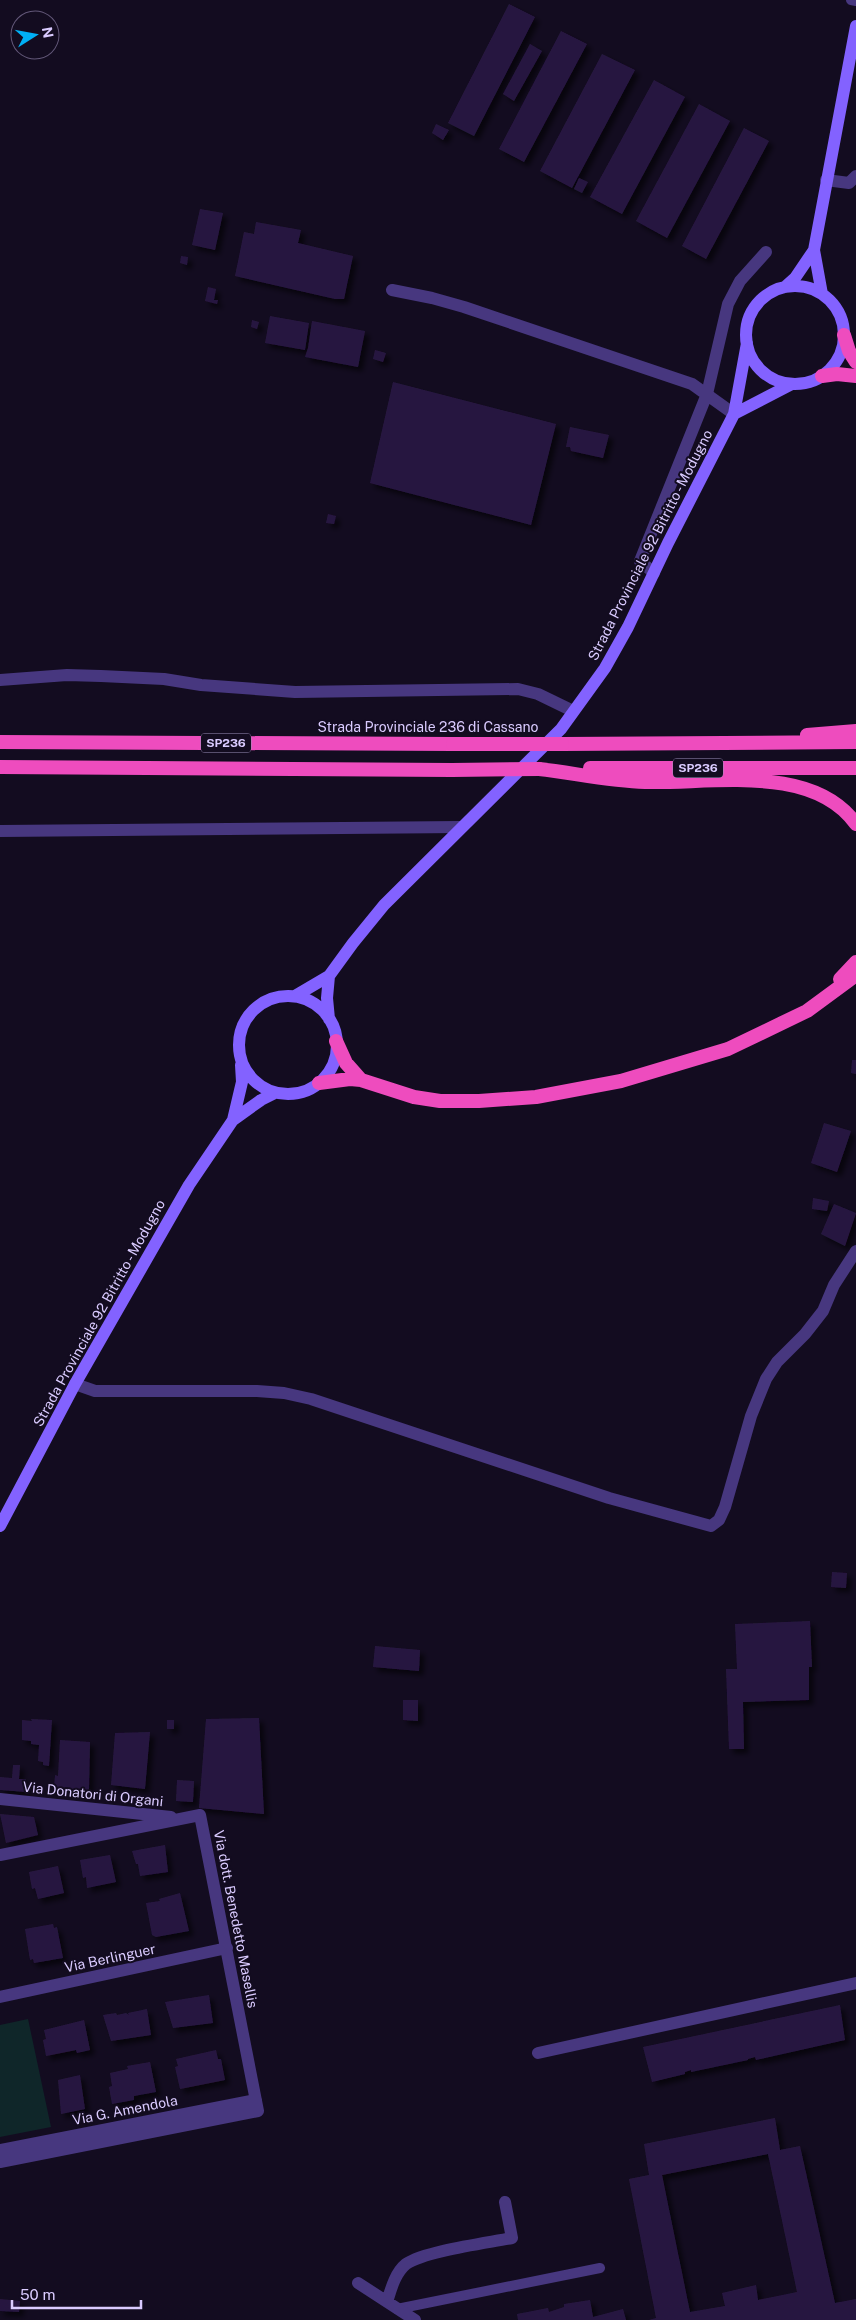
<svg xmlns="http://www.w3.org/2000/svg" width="856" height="2320" viewBox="0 0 856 2320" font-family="'Public Sans',sans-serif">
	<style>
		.green { fill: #0f2629 }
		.building { fill: #281841; fill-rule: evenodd; filter: url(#shadow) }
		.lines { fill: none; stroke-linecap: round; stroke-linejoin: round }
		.service { stroke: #47377f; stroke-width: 10 }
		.minor { stroke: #47377f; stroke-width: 12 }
		.secondary { stroke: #8362ff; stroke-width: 12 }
		.trunk { stroke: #ee4cbe; stroke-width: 14 }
		.trunk-bridge { stroke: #ee4cbe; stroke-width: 14 }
		.labels { text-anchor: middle; stroke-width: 4; stroke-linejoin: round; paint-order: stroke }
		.shield { fill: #130c20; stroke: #9e92bc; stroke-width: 1 }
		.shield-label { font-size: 12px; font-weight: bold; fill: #dacbff }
		.street-label { font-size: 14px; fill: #dacbff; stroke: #130c20 }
	</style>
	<defs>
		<filter id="shadow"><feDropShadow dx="4.5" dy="4.5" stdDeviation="2.5" flood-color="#0009"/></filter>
	</defs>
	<rect width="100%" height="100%" fill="#130c20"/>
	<path class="green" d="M28,2019L51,2127L0,2137V2025Z"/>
	<path class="building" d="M509,4L535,17L474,136L448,123Z
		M561,31L587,44L524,162L499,149Z
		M530,44L542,51L514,101L503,94Z
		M602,54L635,70L572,188L540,171Z
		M654,80L685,97L622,214L590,197Z
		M699,104L730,121L667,238L636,221Z
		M436,124L449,130L443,140L432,133Z
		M744,128L769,141L706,259L682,246Z
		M579,178L588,182L582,193L574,189Z
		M200,209L223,213L215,250L192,245Z
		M256,222L301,230L298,243L353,256L344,299H335L235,276L244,232L254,234Z
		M181,256L188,257L187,265L180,263Z
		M208,287L216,289L214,300H218L217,304L205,301Z
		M270,316L309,323L305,350L265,343Z
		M252,320L259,322L257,329L251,327Z
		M312,321L365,331L358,367L305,357L308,348Z
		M375,350L386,353L383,362L373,359Z
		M393,382L556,424L531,525L370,483Z
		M570,427L609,435L603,458L571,451L570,447H566Z
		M328,514L336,516L334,524L326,523Z
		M852,1060H856V1074L851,1073Z
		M824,1123L851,1131L837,1172L811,1163Z
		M813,1198L829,1201L827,1211L812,1209Z
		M834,1204L856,1213L845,1246L821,1234Z
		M832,1572L847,1573L846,1588L831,1587Z
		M810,1621L812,1667H809V1700L743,1702L744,1749H729L726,1669H737L735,1624Z
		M375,1646L420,1650L419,1671L373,1667Z
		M403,1700H418V1721L403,1720Z
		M259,1718L264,1814L199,1808L206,1719Z
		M31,1719L52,1720L49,1766L43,1765V1762L38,1761L39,1745L31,1744V1741L22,1740V1720L32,1721Z
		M167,1720H174V1729H167Z
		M150,1732L145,1789L111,1785L115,1733Z
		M60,1740L90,1742L89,1790L54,1788L55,1775L58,1776Z
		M13,1765H20L19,1779H26V1792L0,1790V1777L12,1778Z
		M177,1780L194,1781L193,1802L176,1801Z
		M0,1814L34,1817L38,1835L6,1843Z
		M165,1845L168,1872L140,1876L138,1864H136L132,1851Z
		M110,1855L116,1882L87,1888L86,1877L83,1878L80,1860Z
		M58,1866L64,1893L38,1899L35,1888L32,1889L29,1872Z
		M180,1893L189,1931L156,1937L152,1935L146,1903L160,1901L159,1899Z
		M53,1924L54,1928L57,1927L63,1958L34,1963L33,1959L30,1960L25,1929Z
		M209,1995L213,2023L173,2028L165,2002Z
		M840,2005L845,2040L756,2060L755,2057L748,2059V2060L691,2072V2070L685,2072V2074L652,2082L643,2047Z
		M147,2009L151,2035L111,2041L103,2015L116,2013L117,2015L126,2013L129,2015L128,2013Z
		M84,2020L90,2050L77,2053L76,2050L46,2056L43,2040L46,2039L44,2030Z
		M216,2050L218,2059H221L225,2080L180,2089L175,2067L178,2066L176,2059Z
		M150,2062L156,2092L134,2096V2100L112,2104L109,2087L112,2086L110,2073L128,2069L127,2066Z
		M80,2075L85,2109L61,2114L58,2080Z
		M775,2118L780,2150L800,2146L835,2303L856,2299V2320H649L656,2318L629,2179L649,2175L644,2144ZM768,2154L797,2292L758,2300L756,2285L722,2293L725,2306L690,2312L662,2175Z
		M0,2299L20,2301L19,2312L0,2311Z
		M590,2300L593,2317L623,2309L626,2320H518L517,2314L548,2308L549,2312L564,2307V2304Z"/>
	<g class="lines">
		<path class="service" d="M851,0L856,1
			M397,2309L600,2268"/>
		<path class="minor" d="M826,180L849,183L856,176
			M392,290L432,298L464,307L692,384L734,414
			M654,573L640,561L707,394L728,304L740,281L766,252
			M0,680L67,675L101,676L164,679L201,685L295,692L518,689L538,694L573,711
			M0,831L461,827
			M75,1384L95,1391H257L284,1393L311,1399L609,1498L711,1526L719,1520L725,1507L751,1416L766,1379L777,1362L805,1334L823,1311L834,1285L856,1251
			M0,1799L171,1817
			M0,1855L200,1815L258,2111L0,2162
			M0,1997L227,1948
			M538,2053L856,1983
			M0,2150L256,2100
			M358,2283L415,2320
			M387,2302C391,2289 395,2273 406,2264C425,2251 487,2243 512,2238L505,2202"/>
		<path class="secondary" d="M746 335a49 49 0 1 1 98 0a49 49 0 1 1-98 0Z
			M785,287L795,278L814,250
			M822,294L814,250L856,26
			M734,414L792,384
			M295,996L329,976L353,943L384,905L561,729L605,668L628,627L668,543L734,414L747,343
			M239 1045a49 49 0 1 1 98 0a49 49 0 1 1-98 0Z
			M329,1019L327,998L329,976
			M233,1120L242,1082L241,1065
			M0,1526L75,1384L189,1185L233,1120L261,1100L275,1093"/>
		<path class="trunk" d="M844,335L849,351L856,362
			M822,376L837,374L856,376
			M807,735L856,731
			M0,742L453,744
			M562,744L856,742
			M0,767L452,770
			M590,768H856
			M539,769C574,773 610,781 645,782C711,784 812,763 856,824
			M840,979L856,962
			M336,1041L346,1063L361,1080
			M319,1083L350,1079L361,1080L414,1097L440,1101H479L536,1097L621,1081L728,1049L807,1011L856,975"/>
		<path class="trunk-bridge" d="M453,744H562
			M452,770L539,769"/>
	</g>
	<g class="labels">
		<g class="shield">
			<rect x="201" y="733.5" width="50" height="19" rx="4"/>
			<rect x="673" y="758.5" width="50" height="19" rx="4"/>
		</g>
		<g class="shield-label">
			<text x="226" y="747">SP236</text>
			<text x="698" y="772">SP236</text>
		</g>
		<g class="street-label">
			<text transform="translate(650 545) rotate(-63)" y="5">Strada Provinciale 92 Bitritto - Modugno</text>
			<text x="428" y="732">Strada Provinciale 236 di Cassano</text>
			<text transform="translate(99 1313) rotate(-61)" y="5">Strada Provinciale 92 Bitritto - Modugno</text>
			<text transform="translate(93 1794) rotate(6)" y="5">Via Donatori di Organi</text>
			<text transform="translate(236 1919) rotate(79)" y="5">Via dott. Benedetto Masellis</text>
			<text transform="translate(110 1958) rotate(-12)" y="5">Via Berlinguer</text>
			<text transform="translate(125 2110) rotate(-11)" y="5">Via G. Amendola</text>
		</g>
	</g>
	<g transform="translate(35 35) rotate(79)"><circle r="24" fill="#130c20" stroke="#635879"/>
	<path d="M0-4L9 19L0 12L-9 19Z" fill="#00b0f6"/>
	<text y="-8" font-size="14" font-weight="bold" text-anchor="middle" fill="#dacbff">N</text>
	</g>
	<path d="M12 2300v8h129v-8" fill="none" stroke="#dacbff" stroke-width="2.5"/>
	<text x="20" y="2300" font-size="15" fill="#dacbff" stroke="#130c20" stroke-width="4" paint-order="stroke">50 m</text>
</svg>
